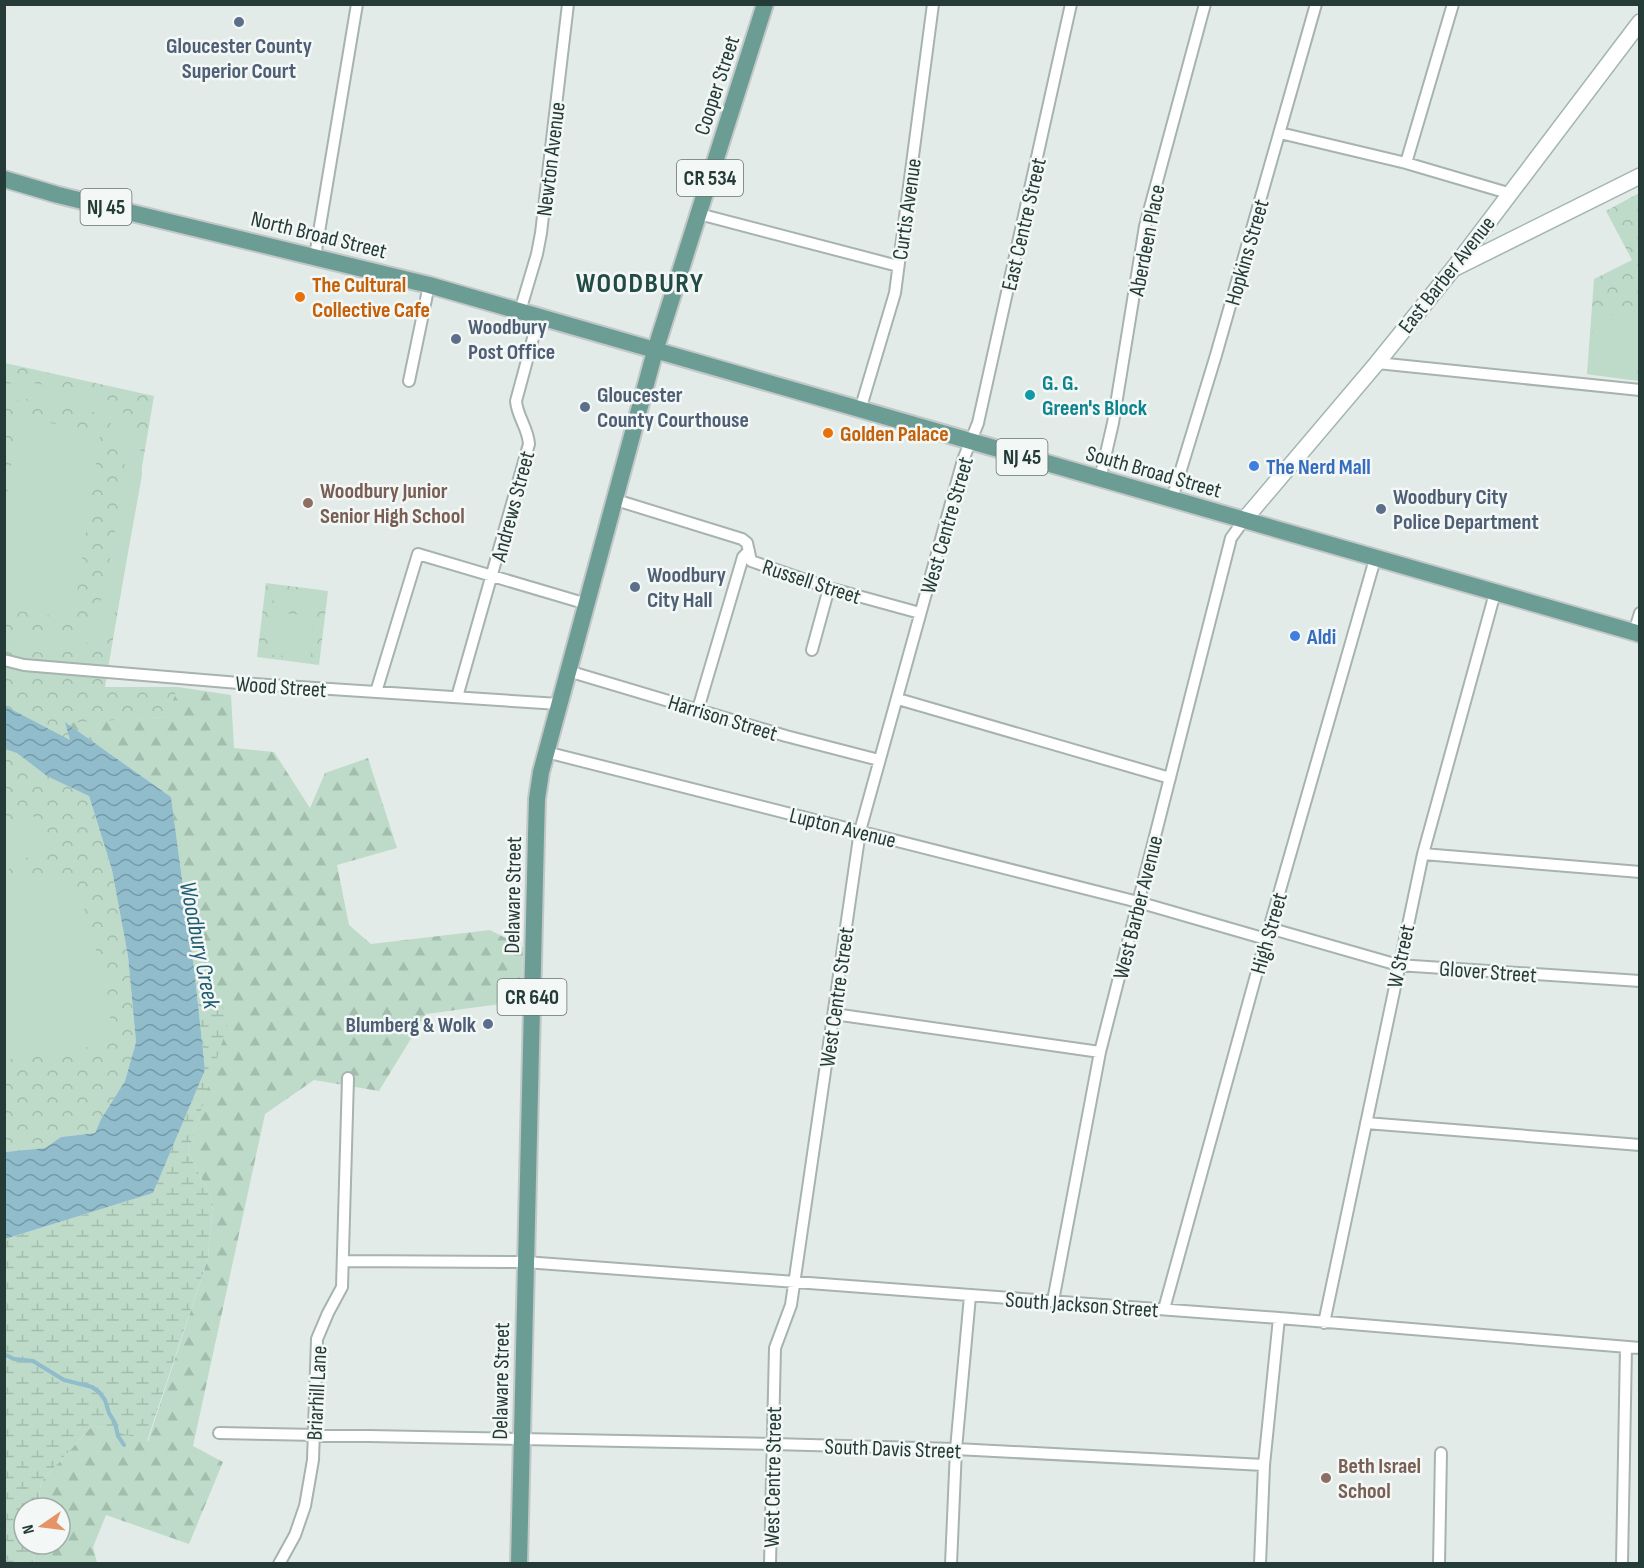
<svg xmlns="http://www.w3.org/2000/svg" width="1644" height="1568" viewBox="0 0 1644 1568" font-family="'Sofia Sans Condensed',sans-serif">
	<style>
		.forest { fill: url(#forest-firs) }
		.wetland { fill: url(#wetland-marsh) }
		.park { fill: url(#park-crowns) }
		.pitch { fill: #bedbc9 }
		.water { fill: url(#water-waves) }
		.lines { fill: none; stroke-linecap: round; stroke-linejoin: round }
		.stream { stroke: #90bccc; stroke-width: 4 }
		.street-casing { stroke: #a6b3af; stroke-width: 14 }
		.secondary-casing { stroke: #a2b6b1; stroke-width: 18 }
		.primary-casing { stroke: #c2c8c7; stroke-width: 20 }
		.street { stroke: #fff; stroke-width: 10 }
		.secondary { stroke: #fff; stroke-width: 15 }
		.primary { stroke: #6b9d95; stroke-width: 16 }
		.service-dot { fill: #5c6f8a; stroke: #f3f8f6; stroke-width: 2 }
		.food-dot { fill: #e8710a; stroke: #f3f8f6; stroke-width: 2 }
		.culture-dot { fill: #0f9aa8; stroke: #f3f8f6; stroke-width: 2 }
		.shop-dot { fill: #3f7fe0; stroke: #f3f8f6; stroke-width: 2 }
		.education-dot { fill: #8d6e63; stroke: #f3f8f6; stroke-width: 2 }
		.labels { text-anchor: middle; stroke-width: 5; stroke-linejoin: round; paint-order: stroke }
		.shield { fill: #f3f8f6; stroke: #627470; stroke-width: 1.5 }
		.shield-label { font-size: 21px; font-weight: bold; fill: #243b37 }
		.service-label { font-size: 22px; font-weight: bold; fill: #4e5e75; stroke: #f3f8f6; text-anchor: start }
		.street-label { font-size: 22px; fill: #243b37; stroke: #f3f8f6 }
		.food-label { font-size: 22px; font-weight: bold; fill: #c56008; stroke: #f3f8f6; text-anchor: start }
		.culture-label { font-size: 22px; font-weight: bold; fill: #0d838f; stroke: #f3f8f6; text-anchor: start }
		.shop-label { font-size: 22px; font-weight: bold; fill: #366cbe; stroke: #f3f8f6; text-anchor: start }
		.education-label { font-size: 22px; font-weight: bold; fill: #785e54; stroke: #f3f8f6; text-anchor: start }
		.water-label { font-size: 24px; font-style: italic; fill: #235d72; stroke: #f3f8f6 }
		.district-label { font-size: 28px; font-weight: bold; letter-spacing: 1.5px; fill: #224b46; stroke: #f3f8f6 }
	</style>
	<defs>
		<pattern id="forest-firs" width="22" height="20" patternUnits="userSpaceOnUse" patternTransform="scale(1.5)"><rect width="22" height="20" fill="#bedbc9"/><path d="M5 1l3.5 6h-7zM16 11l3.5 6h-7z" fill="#a3bdad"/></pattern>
		<pattern id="wetland-marsh" width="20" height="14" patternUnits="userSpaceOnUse" patternTransform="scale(1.5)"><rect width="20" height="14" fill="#bedbc9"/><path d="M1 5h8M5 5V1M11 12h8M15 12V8" fill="none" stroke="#a3bdad"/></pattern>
		<pattern id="park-crowns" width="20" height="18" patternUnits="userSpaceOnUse" patternTransform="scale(1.5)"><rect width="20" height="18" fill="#bedbc9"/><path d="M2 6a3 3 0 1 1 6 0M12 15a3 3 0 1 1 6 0" fill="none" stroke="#a3bdad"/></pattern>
		<pattern id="water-waves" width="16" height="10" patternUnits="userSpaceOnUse" patternTransform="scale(1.5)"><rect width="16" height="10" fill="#90bccc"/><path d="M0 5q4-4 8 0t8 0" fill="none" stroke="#759aa6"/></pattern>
	</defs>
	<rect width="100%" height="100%" fill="#e3ebe8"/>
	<path class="forest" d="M178,687L231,695L234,748L274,752L310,808L325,773L368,758L397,848L337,865L349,925L371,944L490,930L523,947L522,1001L426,1014L379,1091L314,1080L265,1114L193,1446L223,1462L189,1544L106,1515L93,1547L97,1563L33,1564L35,1544H60V1508H38L41,1482L93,1425L148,1441L208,1258L213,1202L188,1152L229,1017L195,976L171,797L65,722L166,717Z"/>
	<path class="wetland" d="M195,976L230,1017L188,1152L213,1202L208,1258L147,1441L93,1425L41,1482L38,1508H24V1544H35L33,1563L5,1564V1239L153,1193L205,1070Z"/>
	<path class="park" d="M1639,193V381L1587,374L1594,279L1632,260L1606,211Z
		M5,363L154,396L105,687H178L167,717L66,723L112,870L128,956L136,1042L125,1081L101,1119L95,1133L61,1137L45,1148L5,1152Z
		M266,583L328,591L319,665L257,657Z"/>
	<path class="pitch" d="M1595,312L1639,318V334L1634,380L1587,374Z
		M27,382L87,392L110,401L129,418L140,443L142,475L120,597L113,618L97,637L73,651L47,654L5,646V629C49,637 86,647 104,593L125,474L124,447L116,428L101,415L83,408L26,399L5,402V384Z
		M18,418L101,431L73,619L5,609V509Z
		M275,589L317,593L315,612L273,608Z
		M273,612L314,616L312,635L271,631Z
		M271,635L312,640L310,659L268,654Z
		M33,816L50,843L6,871L5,868V835Z
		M5,878L66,882L79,891L105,981L114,1043L5,1060Z"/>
	<path class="water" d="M5,706L70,740L65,722L171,797L195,976L205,1070L153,1193L5,1239V1152L45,1148L61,1137L95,1133L101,1119L125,1081L136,1042L128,956L112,870L89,796L47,776L17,753L5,749Z"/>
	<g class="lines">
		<path class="stream" d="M4,1354L14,1359L33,1361L64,1380L92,1387L99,1392L105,1400L109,1413L115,1423L118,1436L124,1445"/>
		<defs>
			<path id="street" d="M1280,133L1406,163L1508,193
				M1406,163L1453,4
				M699,214L898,266
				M315,256L357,4
				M520,311L537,254L541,233L568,4
				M1377,363L1640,390
				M409,381L429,285
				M860,410L895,293L933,4
				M1100,479L1113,423L1145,226L1205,4
				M1172,499L1216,355L1316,4
				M616,500L742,539L747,543L751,561L829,588L920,613
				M1634,632L1640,613
				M812,650L829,588
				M4,660L24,665L239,683L559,704
				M568,671L786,736L879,760
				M376,692L418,554L587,604
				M457,697L529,444C528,428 517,416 516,401L539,316
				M898,699L1170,778
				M698,709L743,557L749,551
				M546,752L1138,902L1266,939
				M1423,854L1640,872
				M1269,928L1398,965L1640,981
				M834,1014L1100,1052
				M1366,1123L1640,1145
				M343,1261L525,1262L1279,1318L1640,1348
				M1053,1301L1100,1052L1231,538L1244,520
				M1164,1309L1266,939L1375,559
				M1324,1323L1423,854L1495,593
				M219,1433L773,1444L956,1449L1264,1465
				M279,1564L295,1535L305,1506L313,1460L317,1339L328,1313L342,1287L348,1078
				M770,1564L775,1348L791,1305L860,831L963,460L978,423L1071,4
				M951,1564L956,1449L970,1296
				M1260,1564L1264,1465L1279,1318
				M1439,1564L1441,1453
				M1622,1564L1626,1347"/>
			<path id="secondary" d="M1455,268L1640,176
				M1244,520L1377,363L1453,269L1640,22"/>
			<path id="primary" d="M4,179L58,195L429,285L1640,634
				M519,1564L536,835L537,799L541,772L655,351L765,4"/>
		</defs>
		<use href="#street" class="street-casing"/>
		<use href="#secondary" class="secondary-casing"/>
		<use href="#primary" class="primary-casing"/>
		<use href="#street" class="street"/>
		<use href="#secondary" class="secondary"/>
		<use href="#primary" class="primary"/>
	</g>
	<g class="service-dot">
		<circle cx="239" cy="22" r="6"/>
		<circle cx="456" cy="339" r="6"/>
		<circle cx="585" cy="407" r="6"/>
		<circle cx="1381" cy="509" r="6"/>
		<circle cx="635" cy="587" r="6"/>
		<circle cx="488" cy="1024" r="6"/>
	</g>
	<g class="food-dot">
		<circle cx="300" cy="297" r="6"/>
		<circle cx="828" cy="433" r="6"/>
	</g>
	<circle class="culture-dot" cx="1030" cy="395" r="6"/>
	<g class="shop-dot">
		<circle cx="1254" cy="466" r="6"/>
		<circle cx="1295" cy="636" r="6"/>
	</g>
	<g class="education-dot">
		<circle cx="308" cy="503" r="6"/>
		<circle cx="1326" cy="1478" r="6"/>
	</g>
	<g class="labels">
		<g class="shield">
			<rect x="677" y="160" width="66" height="36" rx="4.5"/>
			<rect x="80.5" y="189" width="51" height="36" rx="4.5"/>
			<rect x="996.5" y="439" width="51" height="36" rx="4.5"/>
			<rect x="497.5" y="979" width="69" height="36" rx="4.5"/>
		</g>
		<g class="shield-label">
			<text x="710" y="185">CR 534</text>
			<text x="106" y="214">NJ 45</text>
			<text x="1022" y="464">NJ 45</text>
			<text x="532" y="1004">CR 640</text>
		</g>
		<g class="service-label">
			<text x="239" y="53" text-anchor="middle">Gloucester County<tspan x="239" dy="25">Superior Court</tspan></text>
			<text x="468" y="334">Woodbury<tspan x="468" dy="25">Post Office</tspan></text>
			<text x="597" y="402">Gloucester<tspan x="597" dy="25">County Courthouse</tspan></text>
			<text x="1393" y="504">Woodbury City<tspan x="1393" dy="25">Police Department</tspan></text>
			<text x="647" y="582">Woodbury<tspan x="647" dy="25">City Hall</tspan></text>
			<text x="476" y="1032" text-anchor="end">Blumberg &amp; Wolk</text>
		</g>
		<g class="street-label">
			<text transform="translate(716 85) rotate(-72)" y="8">Cooper Street</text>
			<text transform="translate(550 159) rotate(-83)" y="8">Newton Avenue</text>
			<text transform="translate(906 209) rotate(-82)" y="8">Curtis Avenue</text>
			<text transform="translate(1023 224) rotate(-77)" y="8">East Centre Street</text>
			<text transform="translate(319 234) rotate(14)" y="8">North Broad Street</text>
			<text transform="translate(1146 240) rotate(-79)" y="8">Aberdeen Place</text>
			<text transform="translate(1246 252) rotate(-74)" y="8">Hopkins Street</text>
			<text transform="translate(1446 274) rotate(-52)" y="8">East Barber Avenue</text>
			<text transform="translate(1154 471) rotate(16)" y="8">South Broad Street</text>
			<text transform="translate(512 506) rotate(-75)" y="8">Andrews Street</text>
			<text transform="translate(946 525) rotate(-74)" y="8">West Centre Street</text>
			<text transform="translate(812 581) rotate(18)" y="8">Russell Street</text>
			<text transform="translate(281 686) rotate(4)" y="8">Wood Street</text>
			<text transform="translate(723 717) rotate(17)" y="8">Harrison Street</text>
			<text transform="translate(843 827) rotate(14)" y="8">Lupton Avenue</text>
			<text transform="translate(512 895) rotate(-89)" y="8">Delaware Street</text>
			<text transform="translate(1137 907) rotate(-76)" y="8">West Barber Avenue</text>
			<text transform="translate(1268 933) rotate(-74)" y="8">High Street</text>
			<text transform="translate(1400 956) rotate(-78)" y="8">W Street</text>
			<text transform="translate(1488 971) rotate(4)" y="8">Glover Street</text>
			<text transform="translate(836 997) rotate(-82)" y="8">West Centre Street</text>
			<text transform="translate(1082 1304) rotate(4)" y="8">South Jackson Street</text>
			<text transform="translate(500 1381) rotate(-89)" y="8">Delaware Street</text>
			<text transform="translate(316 1393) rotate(-87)" y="8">Briarhill Lane</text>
			<text transform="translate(893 1448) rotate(2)" y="8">South Davis Street</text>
			<text transform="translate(772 1477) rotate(-89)" y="8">West Centre Street</text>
		</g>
		<g class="food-label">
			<text x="312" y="292">The Cultural<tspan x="312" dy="25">Collective Cafe</tspan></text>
			<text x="840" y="441">Golden Palace</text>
		</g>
		<g class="culture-label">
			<text x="1042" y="390">G. G.<tspan x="1042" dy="25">Green's Block</tspan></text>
		</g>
		<g class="shop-label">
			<text x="1266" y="474">The Nerd Mall</text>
			<text x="1307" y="644">Aldi</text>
		</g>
		<g class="education-label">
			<text x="320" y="498">Woodbury Junior<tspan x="320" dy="25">Senior High School</tspan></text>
			<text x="1338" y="1473">Beth Israel<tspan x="1338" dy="25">School</tspan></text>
		</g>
		<g class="water-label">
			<text transform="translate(200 945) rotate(79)" y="8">Woodbury Creek</text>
		</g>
		<g class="district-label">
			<text x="640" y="292">WOODBURY</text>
		</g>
	</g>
	<rect width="1644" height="1568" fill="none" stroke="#243b37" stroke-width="12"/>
	<g transform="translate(42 1526) rotate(256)"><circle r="28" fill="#f3f8f6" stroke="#a0acaa" stroke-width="1.5"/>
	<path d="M0-4.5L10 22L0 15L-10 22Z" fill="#e59367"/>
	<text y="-9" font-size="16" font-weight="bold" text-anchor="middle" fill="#243b37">N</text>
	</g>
</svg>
